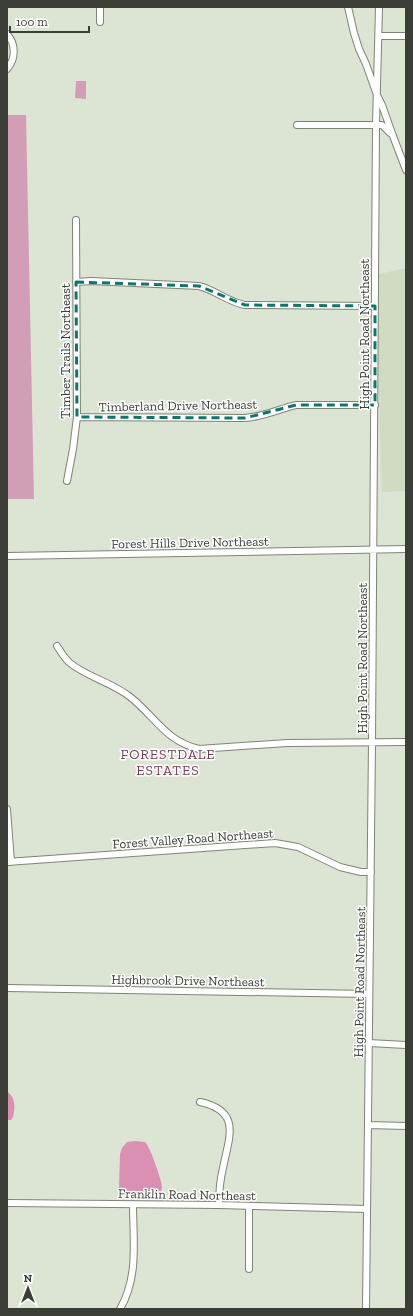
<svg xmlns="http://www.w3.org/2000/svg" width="413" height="1316" viewBox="0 0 413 1316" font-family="'Zilla Slab',serif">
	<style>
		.built { fill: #d0dbc2 }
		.green { fill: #d19eb5 }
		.water { fill: #db8fb3 }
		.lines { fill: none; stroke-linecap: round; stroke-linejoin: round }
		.minor-casing { stroke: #7e8575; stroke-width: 8 }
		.minor { stroke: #fff; stroke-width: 6 }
		.marked { fill: none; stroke: #0f766e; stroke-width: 3; stroke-dasharray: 8 5; stroke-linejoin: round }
		.labels { text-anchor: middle; stroke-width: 3; stroke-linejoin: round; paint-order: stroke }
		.street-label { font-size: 13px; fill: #3b3e37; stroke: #fff }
		.neighbourhood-label { font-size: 14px; letter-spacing: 1px; fill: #7a385a; stroke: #fff }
	</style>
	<rect width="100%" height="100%" fill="#dce5d3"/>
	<path class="built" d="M406,268V491L382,492L375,275Z"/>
	<path class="green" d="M76,81H86V99L75,98Z
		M7,115H26L34,499H7Z"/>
	<path class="water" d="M8,1092C16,1099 15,1108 13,1117L11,1120H7V1093Z
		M135,1141L145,1142C150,1146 161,1179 162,1186C162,1188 161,1192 161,1193L159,1194L128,1195L121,1193L119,1189L120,1154L122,1148L127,1142Z"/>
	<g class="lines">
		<defs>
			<path id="minor" d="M348,7L354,33L359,49L366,64L377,95L382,105L393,136L406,170
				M100,22V7
				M7,34C16,44 16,59 7,69
				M379,36H406
				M297,125H382L390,133
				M76,282L91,281L199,286C215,290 228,302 245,305L375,306
				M77,417L245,418C263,417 279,409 296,405H375
				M67,481L73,449L77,417L76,220
				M7,556L406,549
				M57,646C61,652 65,659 70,663C87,677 111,682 129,696C155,716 165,741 199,749L287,743L406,742
				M7,809L11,862
				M7,862L275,843L298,847L340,867L361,872H371
				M7,988L369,994
				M369,1043L406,1045
				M200,1102C242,1111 229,1137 223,1168C220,1180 219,1193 219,1205
				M368,1125L406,1126
				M7,1203L219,1205L367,1209
				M249,1207V1269
				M120,1309C139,1277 133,1239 133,1204
				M366,1309L372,743L376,125L379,7"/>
		</defs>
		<use href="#minor" class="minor-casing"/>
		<use href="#minor" class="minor"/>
	</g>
	<path class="marked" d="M76,282L199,286L245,305L375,306V405H296L245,418L77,417Z"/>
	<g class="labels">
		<g class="street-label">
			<text transform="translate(364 334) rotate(-90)" y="5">High Point Road Northeast</text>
			<text transform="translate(65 351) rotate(-90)" y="5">Timber Trails Northeast</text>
			<text transform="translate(178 405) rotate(-1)" y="5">Timberland Drive Northeast</text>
			<text transform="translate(190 542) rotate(-1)" y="5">Forest Hills Drive Northeast</text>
			<text transform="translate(362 658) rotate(-90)" y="5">High Point Road Northeast</text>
			<text transform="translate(193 838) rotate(-4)" y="5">Forest Valley Road Northeast</text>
			<text transform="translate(188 980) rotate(1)" y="5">Highbrook Drive Northeast</text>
			<text transform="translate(359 982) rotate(-89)" y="5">High Point Road Northeast</text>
			<text transform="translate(187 1194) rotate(1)" y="5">Franklin Road Northeast</text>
		</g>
		<g class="neighbourhood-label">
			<text x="168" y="759">FORESTDALE<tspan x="168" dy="16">ESTATES</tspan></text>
		</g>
	</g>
	<rect width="413" height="1316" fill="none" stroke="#3b3e37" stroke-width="16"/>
	<g transform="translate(28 1288)" stroke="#ffffff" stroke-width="3" paint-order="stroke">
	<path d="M0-3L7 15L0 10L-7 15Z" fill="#3b3e37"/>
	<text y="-6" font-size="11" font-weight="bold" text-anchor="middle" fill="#3b3e37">N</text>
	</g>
	<path d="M10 26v6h79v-6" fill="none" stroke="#3b3e37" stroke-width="2"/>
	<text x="16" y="26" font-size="12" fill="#3b3e37" stroke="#ffffff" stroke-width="3" paint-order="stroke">100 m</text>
</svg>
